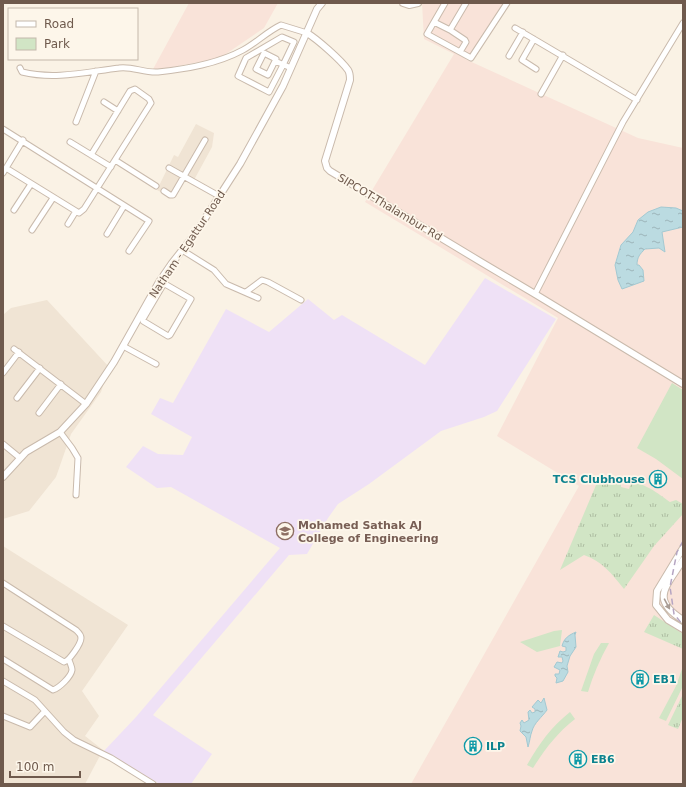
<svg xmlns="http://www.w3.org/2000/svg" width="686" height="787" viewBox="0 0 686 787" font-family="'DejaVu Sans',sans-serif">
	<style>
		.residential { fill: #f0e4d4 }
		.commercial { fill: #f9e3d9 }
		.education { fill: #efe1f6 }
		.grass { fill: url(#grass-tufts) }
		.green { fill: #d1e5c5 }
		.water { fill: url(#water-ripples); stroke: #a3c9d2 }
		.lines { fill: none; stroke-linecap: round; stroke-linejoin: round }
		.minor-casing { stroke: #c9baac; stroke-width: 7 }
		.tertiary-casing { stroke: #c9baac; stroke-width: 8 }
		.minor { stroke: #fff; stroke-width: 5 }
		.tertiary { stroke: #fff; stroke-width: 6 }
		.rail { stroke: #b5a5c2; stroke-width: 1.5; stroke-dasharray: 6 4; stroke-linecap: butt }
		.oneway { fill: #a99c94 }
		.labels { text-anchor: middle; stroke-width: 3.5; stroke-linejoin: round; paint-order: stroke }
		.street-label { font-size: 11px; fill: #6f5a4d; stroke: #fdf6ea }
		.culture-label { font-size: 11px; font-weight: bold; fill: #0d838f; stroke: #fdf6ea; text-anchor: start }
		.education-label { font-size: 11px; font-weight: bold; fill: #785e54; stroke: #fdf6ea; text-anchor: start }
	</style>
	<defs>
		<pattern id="grass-tufts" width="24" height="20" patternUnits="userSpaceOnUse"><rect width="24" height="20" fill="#d1e5c5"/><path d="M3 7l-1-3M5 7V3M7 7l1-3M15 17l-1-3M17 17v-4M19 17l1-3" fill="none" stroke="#aebda2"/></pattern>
		<pattern id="water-ripples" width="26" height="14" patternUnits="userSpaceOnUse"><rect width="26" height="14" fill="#bbdbe1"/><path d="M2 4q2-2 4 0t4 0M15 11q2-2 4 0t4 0" fill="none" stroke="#9cb5b9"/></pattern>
	</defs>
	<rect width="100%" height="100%" fill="#faf2e5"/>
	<path class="residential" d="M196,124L214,133L212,147L194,180L217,192L214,197L183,180L172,198L157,190L174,155L178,157Z
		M47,300L109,367L101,392L71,434L56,477L29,511L3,519V315L11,308Z
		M3,546L128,625L82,691L99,716L85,736L103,750L85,784H3Z"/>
	<path class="commercial" d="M189,3H278L264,28L220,58L152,71Z
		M422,3H505L476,55L465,59L638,138L683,148V784H411L579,486L497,436L558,318L365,202L454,54L424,39Z"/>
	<path class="education" d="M485,278L556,319L497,411L484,417L441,431L369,484L338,504L328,518L307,554L289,555L153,715L212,754L191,784H160L103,752L136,717L280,548L171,487L157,488L126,467L143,446L158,454L183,455L192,437L151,414L160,398L173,403L226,309L269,332L308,299L334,320L342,315L425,365Z"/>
	<path class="grass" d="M599,478L621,481V487L629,489L631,483C641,480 662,496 670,502L676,500L683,504V514L654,546L624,589C611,573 603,562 584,555L560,570Z
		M654,615L683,634V649L644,632Z
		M683,694V717L678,729L668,725Z"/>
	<path class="green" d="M672,383L683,390V479L656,459L637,448Z
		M562,630L560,646L537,652L520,642L554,631Z
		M601,643H609C600,659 593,675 588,692L581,691L594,654Z
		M682,669H683L682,688L666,721L659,718L676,686Z
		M570,712L575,719C557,733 545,749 533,768L527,765C539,744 551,727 570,712Z"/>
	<path class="water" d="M661,207L676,208L683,211V227L662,232L665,252L659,248L645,249C640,254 637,257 637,265H639L643,270L644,281L622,289L618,280L615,265L621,245L633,232L638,220L648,212Z
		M576,632L575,635L576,647L570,656L567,666L568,672L563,681L556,683L557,678L555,676V674H559L560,670L554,667L557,662L562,663L563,661L562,657H558L560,651L563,652L566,651V647L562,646C564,638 569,635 576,632Z
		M544,698L547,710C542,717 534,723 532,731C530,736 530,741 528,747L526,737L520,731L521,726L520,723L522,720L524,723L529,720L528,712L530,710L532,713L535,712V709L532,707L538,700L541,703Z"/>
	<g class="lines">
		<defs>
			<path id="minor" d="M445,3L427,34L471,58L507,3
				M434,22L450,30
				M515,28L637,100
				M282,37L294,42L283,65L269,92L238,76L246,58Z
				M534,39L522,60L536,69
				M460,52L466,42L465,40L450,30L466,3
				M509,56L523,32
				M275,61L276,59L264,53L256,69L268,75L275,61L291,68
				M20,68L22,72C55,80 86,72 119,68C132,66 144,73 158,72C187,69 217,64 243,50C256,43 268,31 281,25L307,33
				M541,94L563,55
				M104,102L118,111
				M76,122L96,71
				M3,129L149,221L129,251
				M70,142L111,167
				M115,160L156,186
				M6,168L79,213L84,209L151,103L149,99L135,89L130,91L91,155
				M169,168L219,196
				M3,173L23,140
				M164,191L170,195H173L205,140
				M14,210L31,184
				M68,224L76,211
				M32,230L53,198
				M107,234L124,206
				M182,250L214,270L226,284L258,298
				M246,292L262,280L268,282L301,300
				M535,294L623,122L683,23
				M141,315L143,319L163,285L165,284L191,299L170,335L168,336L143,321V319
				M123,346L156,364
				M14,349L86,404
				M3,373L19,352
				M17,398L40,368
				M39,413L61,384
				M60,432L72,448L78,458L76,495
				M3,444L20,458
				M3,583L76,630C78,632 81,634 81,638C81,644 69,661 64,662L3,626
				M3,659L53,690C59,688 71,677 72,670C72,667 70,663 69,660
				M3,681L35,700L64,732L74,740L111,758L153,784
				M3,716L30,727L45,711"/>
			<path id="tertiary" d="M403,3L409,5L418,3
				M307,33C317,39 341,60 348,70C350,73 350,76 350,80L325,161L327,168L330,171L481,262L535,294L683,384
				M3,477L26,452L60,432L86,404L114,362L159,282L172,263L195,234L240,164L283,86L317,9L322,3
				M683,548L657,591L656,605L668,620L683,629
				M683,560C667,586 649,599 683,620"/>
		</defs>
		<use href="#minor" class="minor-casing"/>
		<use href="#tertiary" class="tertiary-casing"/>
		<use href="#minor" class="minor"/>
		<use href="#tertiary" class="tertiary"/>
		<path class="rail" d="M683,541L677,552L670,587L674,614L683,625"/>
	</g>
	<defs><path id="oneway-solid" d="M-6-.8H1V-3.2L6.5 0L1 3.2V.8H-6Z"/></defs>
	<use class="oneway" href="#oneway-solid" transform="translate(667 604) rotate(62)"/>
	<defs>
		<symbol id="building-ring" viewBox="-11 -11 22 22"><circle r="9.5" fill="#fdf6ea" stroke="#0f9aa8" stroke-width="1.5"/><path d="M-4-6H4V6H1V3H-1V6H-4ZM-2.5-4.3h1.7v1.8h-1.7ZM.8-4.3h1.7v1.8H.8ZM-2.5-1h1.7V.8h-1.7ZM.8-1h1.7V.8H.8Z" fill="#0f9aa8"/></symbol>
		<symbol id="university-ring" viewBox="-11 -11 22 22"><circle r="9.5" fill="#fdf6ea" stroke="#8d6e63" stroke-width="1.5"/><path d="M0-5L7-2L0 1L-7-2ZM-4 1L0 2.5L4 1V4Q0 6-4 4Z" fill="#8d6e63"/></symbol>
	</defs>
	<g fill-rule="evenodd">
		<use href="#building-ring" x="648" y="469" width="20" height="20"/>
		<use href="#university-ring" x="275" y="521" width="20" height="20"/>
		<use href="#building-ring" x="630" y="669" width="20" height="20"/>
		<use href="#building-ring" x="463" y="736" width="20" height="20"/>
		<use href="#building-ring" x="568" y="749" width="20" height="20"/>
	</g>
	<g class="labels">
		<g class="street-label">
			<text transform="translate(390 207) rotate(31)" y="4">SIPCOT-Thalambur Rd</text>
			<text transform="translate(187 244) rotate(-56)" y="4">Natham - Egattur Road</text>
		</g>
		<g class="culture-label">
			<text x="645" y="483" text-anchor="end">TCS Clubhouse</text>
			<text x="653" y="683">EB1</text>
			<text x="486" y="750">ILP</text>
			<text x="591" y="763">EB6</text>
		</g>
		<g class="education-label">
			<text x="298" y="529">Mohamed Sathak AJ<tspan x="298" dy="13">College of Engineering</tspan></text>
		</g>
	</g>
	<rect width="686" height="787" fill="none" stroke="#6f5a4d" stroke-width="8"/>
	<rect x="8" y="8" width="130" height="52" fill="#fdf6ea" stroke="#c4b8ab"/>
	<rect x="16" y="21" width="20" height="6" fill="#ffffff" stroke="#c4b8ab"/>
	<text x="44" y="28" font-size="12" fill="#6f5a4d">Road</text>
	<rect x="16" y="38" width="20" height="12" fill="#d1e5c5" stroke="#c4b8ab"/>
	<text x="44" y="48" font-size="12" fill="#6f5a4d">Park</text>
	<path d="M10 771v6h70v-6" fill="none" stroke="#6f5a4d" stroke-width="2"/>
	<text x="16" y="771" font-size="12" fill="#6f5a4d" stroke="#fdf6ea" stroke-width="3" paint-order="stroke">100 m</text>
</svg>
